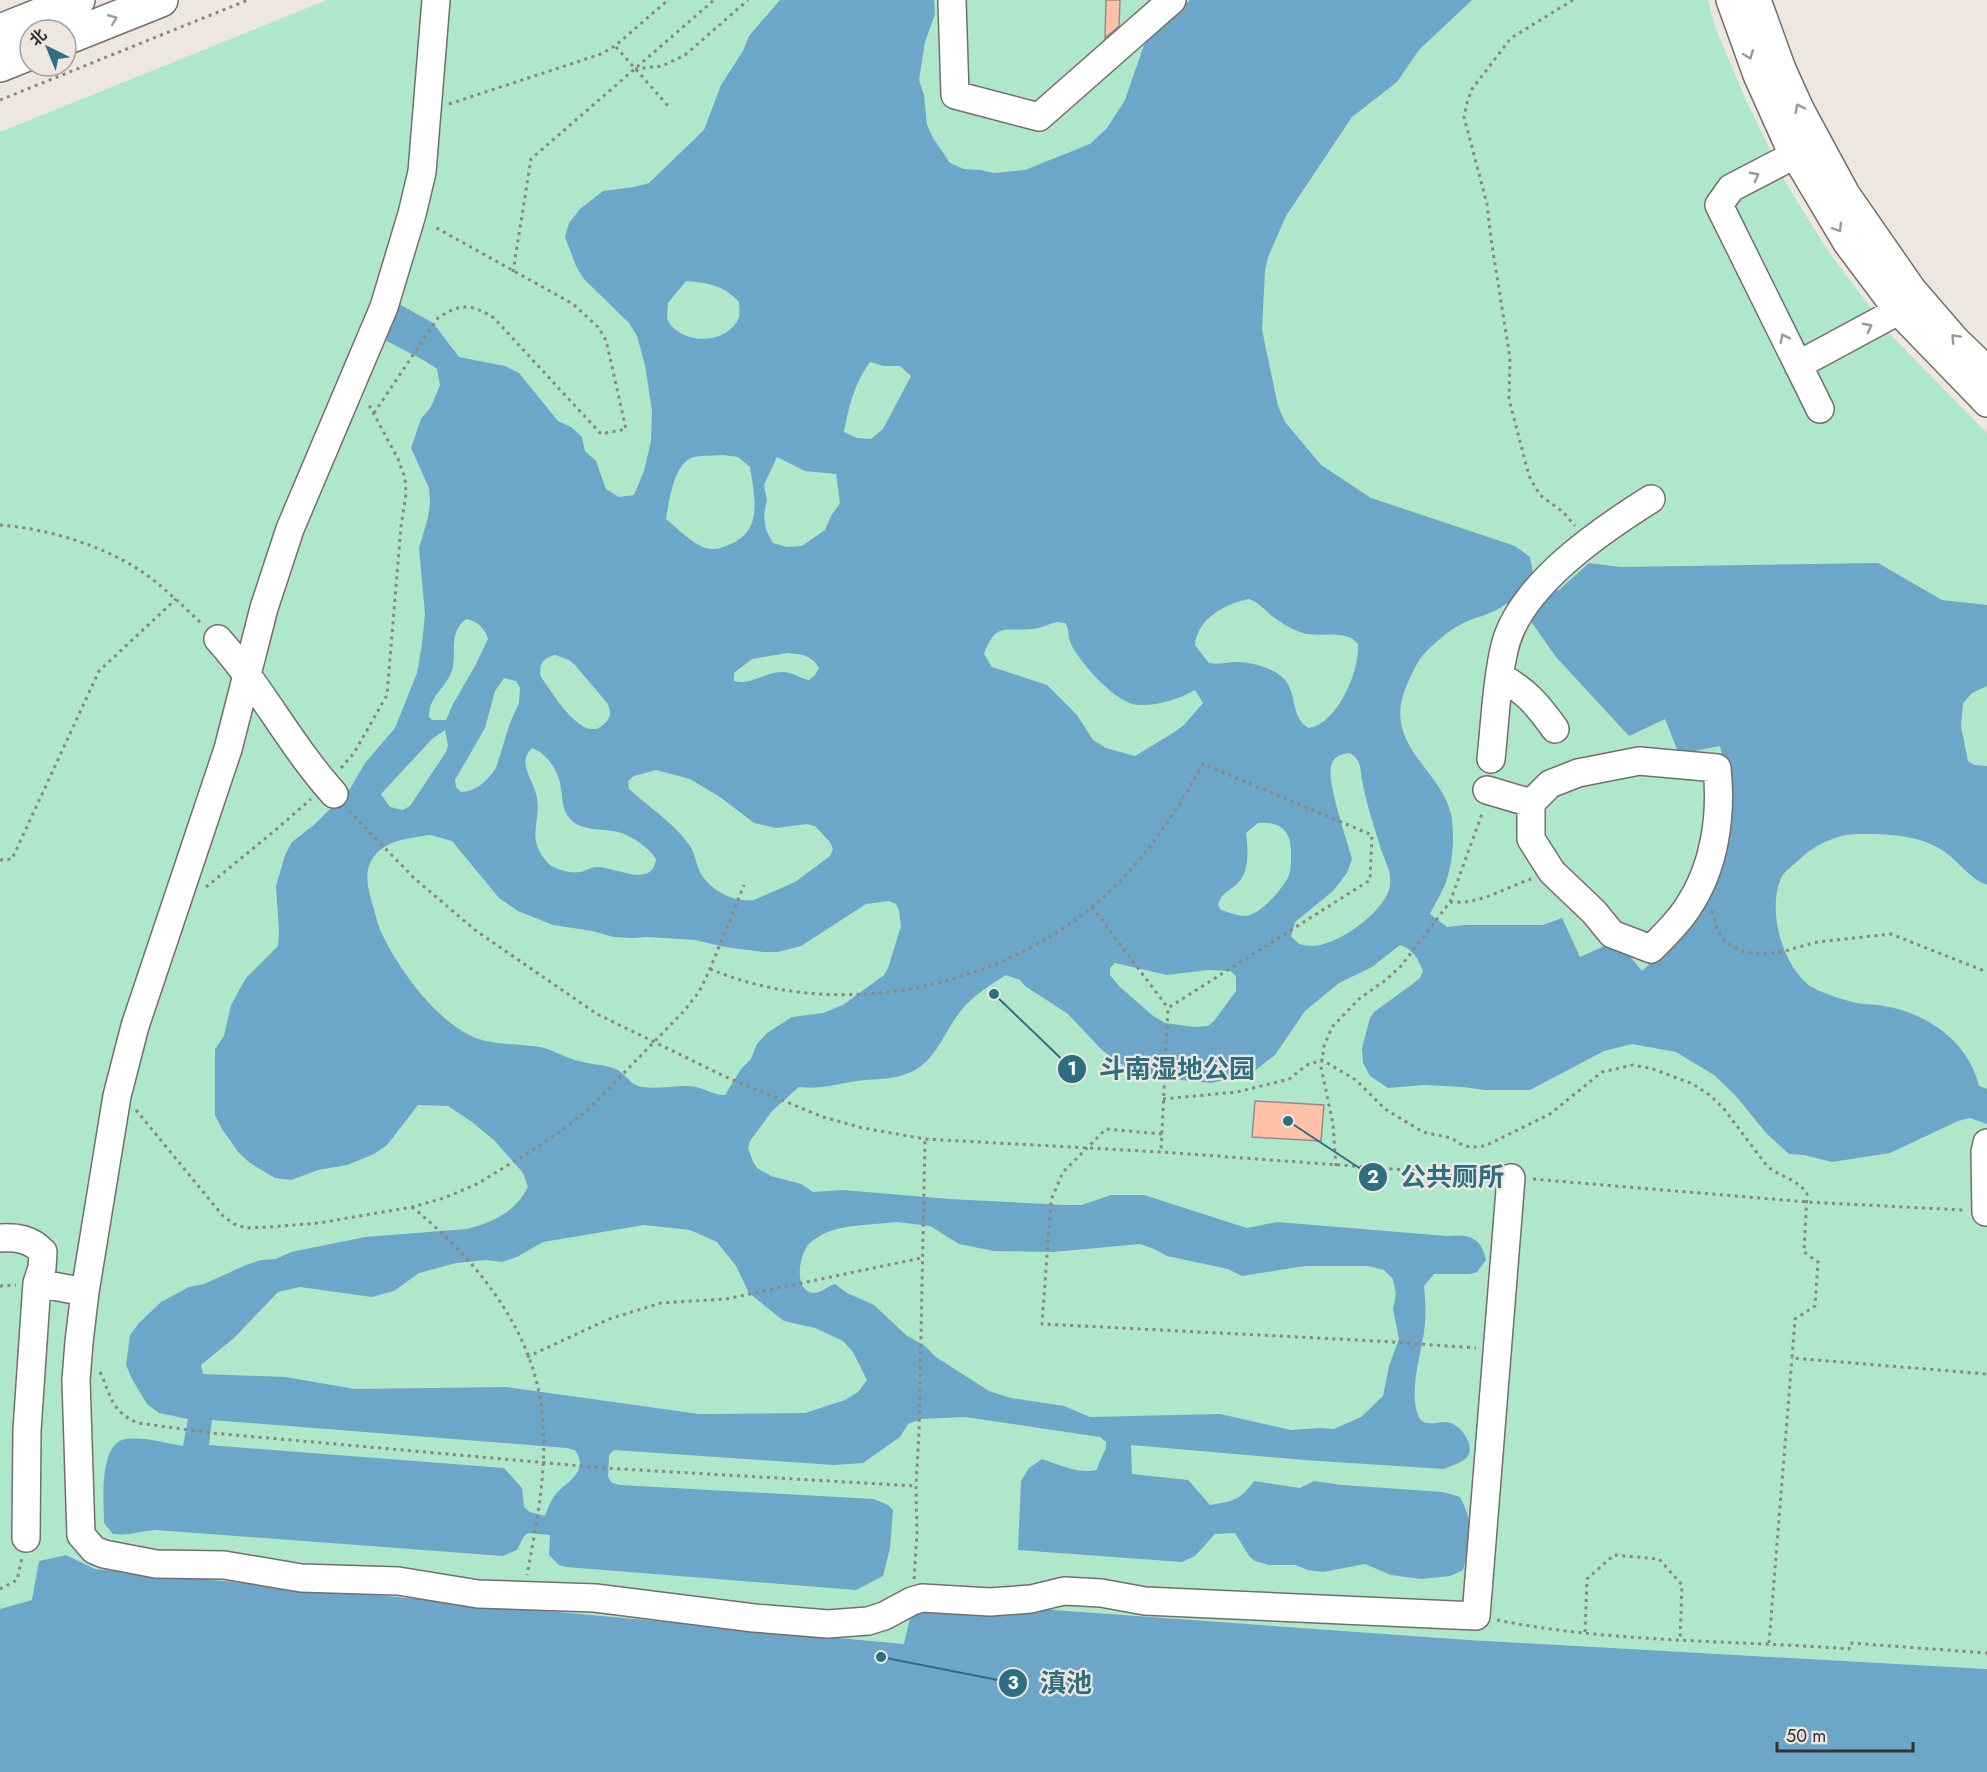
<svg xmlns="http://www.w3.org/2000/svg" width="1987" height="1772" viewBox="0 0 1987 1772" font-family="Jost,'Noto Sans SC',sans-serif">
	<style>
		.green { fill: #afe7ca }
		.water { fill: #6ca7c9; fill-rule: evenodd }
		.building { fill: #ffc2a8; stroke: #958c89; stroke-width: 1.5 }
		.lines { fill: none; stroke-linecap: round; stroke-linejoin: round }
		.minor-casing { stroke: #746e68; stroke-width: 30 }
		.major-casing { stroke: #746e68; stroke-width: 36 }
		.path { stroke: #8b8681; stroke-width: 3; stroke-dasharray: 3 4.5; stroke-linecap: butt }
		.minor { stroke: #fff; stroke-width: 27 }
		.major { stroke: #fff; stroke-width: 33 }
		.oneway { stroke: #9a9898 }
		.leader { fill: none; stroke: #2d6e81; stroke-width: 2 }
		.callout-dot { fill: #2d6e81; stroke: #eee7e0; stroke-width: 2 }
		.mark-label { font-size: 18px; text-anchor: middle; font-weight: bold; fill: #fff }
		.callout-label { font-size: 26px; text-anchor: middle; font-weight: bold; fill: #2d6e81; stroke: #eee7e0; stroke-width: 4.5; stroke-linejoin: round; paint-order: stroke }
	</style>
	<rect width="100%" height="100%" fill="#eee7e0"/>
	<path class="green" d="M327,0H1708L1715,27L1746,100L1786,183L1826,248L1891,335L1987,433V1669L1469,1640L914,1600L905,1644L95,1569L66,1555L39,1561L33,1600L0,1609V132Z"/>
	<path class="water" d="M780,0H934L935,14L925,42L919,80L924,95L927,125L933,138L950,163L964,169L980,170L994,173L1025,170L1090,144L1107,128L1125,100L1145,42L1190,0H1472L1419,50L1397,82L1352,117L1286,216L1268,257L1265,271L1262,330L1278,406L1285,422L1321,465L1371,498L1515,546L1530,557L1533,574L1551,592L1559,590L1589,563L1620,567L1878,563L1942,600L1987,605V686L1972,693L1963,703L1961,726L1968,761L1974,765L1987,766V885C1970,879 1959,862 1945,852C1919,834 1887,834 1857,834C1838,834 1814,845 1800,859C1794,865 1784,871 1781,878C1767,910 1782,965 1810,986C1819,992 1846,1001 1857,1003C1866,1005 1875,1004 1884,1006C1927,1013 1969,1042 1979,1086L1987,1089V1124L1970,1118L1958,1121L1890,1153L1832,1162L1804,1155L1789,1154L1767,1134L1735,1095L1714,1075L1676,1052L1632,1044L1604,1051L1530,1090H1485L1463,1087L1425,1085L1388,1088L1370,1076L1363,1063L1362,1048L1370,1018L1374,1012L1414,983L1420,978L1423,971C1418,959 1413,949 1400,945L1372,967L1339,983L1305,1011L1275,1055L1252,1073L1211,1083L1181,1080L1168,1073L1153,1075L1138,1072L1119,1063L1102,1050L1068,1014L1025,986L1020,980L1006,975C989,986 972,996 960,1012C944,1032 936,1061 911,1072C890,1081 878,1078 857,1081C837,1084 818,1090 799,1087L772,1111L750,1141L748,1148L753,1162L757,1168L771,1176L801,1184L813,1192L843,1190L949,1199L1067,1205H1082L1111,1195H1144L1247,1228L1277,1222L1447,1236C1468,1234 1481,1236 1486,1260L1477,1272L1470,1274H1434L1424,1286C1425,1298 1426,1310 1425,1323C1423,1350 1408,1389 1418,1415C1419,1419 1423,1423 1428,1423C1435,1425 1442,1420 1450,1423C1462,1426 1478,1449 1465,1459C1459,1464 1450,1466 1444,1469L1304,1460L1131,1445L1132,1474L1188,1480L1210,1505C1233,1501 1240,1501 1254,1481L1300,1488L1314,1481L1342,1485L1443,1492L1460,1497C1475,1525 1471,1541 1463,1570L1450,1576L1421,1579L1391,1575L1365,1564L1323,1572L1308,1570L1295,1565H1269L1255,1561L1249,1556L1235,1533L1215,1534L1195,1556L1182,1562L1018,1550L1021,1481L1029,1468L1042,1459C1060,1465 1078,1474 1097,1470C1099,1459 1107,1452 1106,1442L1100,1437L965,1417L921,1419L908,1424L900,1437L863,1463L834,1465L614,1450L609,1455L608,1477L612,1483L620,1485L874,1499L888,1505L893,1510L890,1548L883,1576L856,1590L566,1567L559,1565L549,1555L550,1535L528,1533L524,1536L517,1550L503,1556L156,1530C139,1531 130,1536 113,1534L104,1523C104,1503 98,1441 127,1439C147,1437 164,1443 183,1446L188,1419L159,1413L147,1404L132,1379L126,1365L130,1335L139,1323L161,1302L189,1287L204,1284L246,1265L261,1260L276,1259L291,1252L365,1237L467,1229C494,1222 515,1212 528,1187L523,1173L495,1141L472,1122L448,1106L418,1105L387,1145L374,1154L347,1165L318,1170L291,1180L275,1178L250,1163L239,1153L222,1129L215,1115V1049L224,1036L231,1005L246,978L278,946L279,931L276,886L285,855L292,842L315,824L350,789L365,763L395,728L417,673L422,644L425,614L419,548L428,518L430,503L429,488L411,448L421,419L431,407L440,385L437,369L425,361L381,338L399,304L433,323L459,357L505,366L519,373L558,421L571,427L582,437L585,451L596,461L606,489L619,497L634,495L644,471L651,441L652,411L645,365L637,336L629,323L583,278L576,266L565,237L569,223L580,209L603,191L634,187L649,183L704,130L721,85L743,51L749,36ZM686,281C708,283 724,285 739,302C739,306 740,313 739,317C730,341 694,345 676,330C672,328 669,322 667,319L668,303ZM870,362L884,366H900L911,376L883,429L871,439L857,438L844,432C848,408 855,382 870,362ZM723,455L738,457L750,467C755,498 764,533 726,546C717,550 707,550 699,545C687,539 676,527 666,519C669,501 674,462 694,457C703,455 714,456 723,455ZM777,457L805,471L836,474L840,503L831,516L825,530L802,546L787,547L773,543L766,530L764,515L767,500L764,485ZM1249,599C1259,603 1264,609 1272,616C1280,622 1291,629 1300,632C1318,639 1345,628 1358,644C1360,670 1338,723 1309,728C1285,714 1304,683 1269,669C1259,665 1248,662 1237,662C1227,662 1218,665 1209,663L1195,645C1197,619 1226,603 1249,599ZM1507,603L1530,620L1556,657L1629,736L1665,719L1679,754L1720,746L1725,770L1674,941L1642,971L1615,938L1602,947L1580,957L1562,918L1543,925H1465L1447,927L1430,914C1435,903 1442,893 1446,882C1453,862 1455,834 1451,814C1440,768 1382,745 1406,687C1411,676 1415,665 1423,655C1430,647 1448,631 1458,626C1474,616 1492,616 1507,603ZM466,619C477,621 485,628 488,639L475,666L453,704L446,720H432L429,717C428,696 449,686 453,667C456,649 449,632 466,619ZM1057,622L1065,623C1070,630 1067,636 1071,644C1081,664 1115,703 1138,705C1157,706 1179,699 1195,690L1203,703L1184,725L1173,733L1135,756L1106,748L1093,740L1077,715L1047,685L992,667L984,654C996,621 1005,632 1033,629C1041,628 1049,624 1057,622ZM787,653C800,654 812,655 819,668L815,675L809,680C799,678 791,671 781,672C766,672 749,686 734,681V673L752,659ZM555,655L569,660L575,665L608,704C611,713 611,719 603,725C582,744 552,692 541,677C538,665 543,658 555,655ZM504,678L516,681L520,688L519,703L510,723L496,768C488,780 476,792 461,792L456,787L455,780L485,728L495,691ZM445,730L448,745L446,752L410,806L403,810L390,807L381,794L432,739ZM532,748C546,753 557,769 560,783C563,796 561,809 570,819C583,832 602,828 618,832C631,835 649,848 656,859C653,889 615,867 597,867C591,867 586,871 580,872C570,874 552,869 546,861C525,836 543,819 536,794C532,778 517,762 532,748ZM1349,753C1361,758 1360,768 1362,780C1366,802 1373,824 1380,846C1384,860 1392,871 1390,886C1385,912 1338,945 1313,946C1309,946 1304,945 1299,944L1291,936L1295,922L1333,891L1347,873L1352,859C1347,839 1327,784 1331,766C1333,757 1341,754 1349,753ZM656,770L690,779L720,797L754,823L776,828L807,824L815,826L830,842L833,849L830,856L795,882L754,900C733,903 710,890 700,872C696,864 695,853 690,846C675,824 649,807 629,789L628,781L634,776ZM1258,823C1283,821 1292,833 1291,856C1291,862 1291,870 1289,875C1284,888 1259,916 1245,916C1237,916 1228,912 1221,910L1218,905C1221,893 1228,892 1237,884C1250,872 1248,849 1246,833ZM430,835L452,841L499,898L518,911L553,925L592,931L614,937L632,938L648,937L695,940L725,947L763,952H778L801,946L866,904L889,901L896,904L899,910L901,926L888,968L884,975L843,1005L823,1013L792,1017L767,1033L757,1044L751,1059L741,1069L725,1095C712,1095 703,1087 690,1086C677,1085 647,1091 636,1085C629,1082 625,1074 618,1070C605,1064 592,1065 579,1061C565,1058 554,1050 540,1047C516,1043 491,1046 469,1035C432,1015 401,972 383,936C378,927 376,916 373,906C368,889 362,869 376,854C390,839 411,838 430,835ZM1115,963L1167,975L1208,970L1230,971L1236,976V991L1214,1021L1208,1026L1194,1027L1165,1023L1152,1015L1119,986L1110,975V968ZM897,1222L930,1226L959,1244L994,1251L1053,1252L1140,1244L1154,1249L1167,1256L1228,1269L1242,1276L1305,1266H1368L1384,1270L1393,1279L1396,1294L1393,1309L1399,1339L1389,1366L1383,1396L1361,1417L1334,1429L1320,1428L1291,1430L1220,1414L1090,1417L1064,1406L1011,1398L989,1391L936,1357L925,1346L906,1335L874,1305L847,1293L835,1284C827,1286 819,1296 809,1292C794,1285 800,1255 808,1245C811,1241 818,1237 823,1234C844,1224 873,1225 897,1222ZM644,1225L690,1230L717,1242L736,1266L749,1293L784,1321L815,1328L843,1341L853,1352L867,1380L858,1392L845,1400L805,1413L699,1414L507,1387L355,1389L285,1377L203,1374L201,1365L234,1338L278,1292L300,1287L372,1297L394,1291L419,1273L456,1263L486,1260L502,1262L517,1257L543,1242ZM212,1420L567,1448L575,1450C591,1474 563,1482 553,1498C550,1503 547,1510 545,1516L530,1512L524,1507L522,1488L504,1468L209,1445Z
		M66,1555L95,1569L904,1644L914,1600L1469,1640L1987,1669V1772H0V1609L32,1600L39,1561Z"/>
	<path class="building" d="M1106,0H1120L1119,26L1105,38Z
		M1255,1101L1324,1105L1321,1141L1252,1137Z"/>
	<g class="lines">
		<defs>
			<path id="minor" d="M436,0L422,172L412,214L384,307L290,529L264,608L228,749L135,1026L117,1096L85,1292L79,1342L76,1380L81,1535L94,1550L104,1554L156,1564L224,1565L301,1578L398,1581L478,1594L595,1598L754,1618L828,1624L868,1621L884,1616L912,1601L922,1598L990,1602L1031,1599L1064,1591L1101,1593L1145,1601L1476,1616L1511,1178
				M952,0L955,95L1039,117L1172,0
				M1730,0L1757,75L1788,144L1847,243L1898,311L1987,403
				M1757,0L1782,69L1800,109L1846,194L1912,289L1956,340L1979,362L1987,385
				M1808,148L1731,188L1719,205L1820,409
				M1798,365L1898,311L1912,300
				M218,639C261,687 290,745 334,794
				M1501,677C1526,691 1538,705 1555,729
				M1491,759C1495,724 1496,685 1504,650C1517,587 1600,531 1651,499
				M1487,790L1531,803L1550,784L1578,773L1639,761L1717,768C1722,815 1715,867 1688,907C1678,923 1664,936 1651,949L1612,934L1594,912L1552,872L1531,839V803
				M1986,1212L1985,1152L1987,1143
				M0,1238C17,1237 31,1239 43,1252L42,1268L37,1283L27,1430L26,1538
				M37,1283L85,1292"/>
			<path id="major" d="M0,31L78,0
				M66,38L161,0
				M0,65L30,53"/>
		</defs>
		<use href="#minor" class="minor-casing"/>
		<use href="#major" class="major-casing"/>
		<path class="path" d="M1573,0L1511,38L1472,89L1467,103L1464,117L1487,204L1491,239L1510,358L1509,399L1529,476L1540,495L1563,512L1575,526
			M616,47L670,108
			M635,69L662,66L685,55L748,0
			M0,100L248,0
			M449,104L601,54L615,46L668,0
			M513,272L531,159L714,0
			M374,413L438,318C460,303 472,304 494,318L601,434L626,429L606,340L598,327L573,304L433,226
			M0,525C49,529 103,545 144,573C166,589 184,607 203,625
			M341,768L354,753L387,695L401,526L406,494L405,478L398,459L368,403
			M349,811L414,878L475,930L597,1014L726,1077L823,1117L863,1128L925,1139L1161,1152L1490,1176
			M0,860L12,859L99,671L176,599
			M206,887L272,833L311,799
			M1450,902C1479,905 1504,888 1531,879
			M1092,907L1168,1008
			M1712,911L1717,929L1722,937L1727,943L1744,952L1762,954L1781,952L1817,942L1891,934L1987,972
			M710,969C834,1021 989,991 1092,907C1140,868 1173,817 1203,764L1372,835L1370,880L1168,1008L1161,1152
			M1163,1099L1237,1092L1289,1079L1307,1065L1322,1060L1356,1080L1385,1109L1423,1132L1451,1138L1464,1146L1473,1147L1485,1146L1550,1114L1602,1072L1633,1065L1653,1069L1693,1084L1711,1096L1724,1109L1767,1166C1780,1177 1798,1179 1807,1194L1804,1252L1818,1262L1815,1306L1795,1319L1792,1358L1987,1374
			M136,1110L223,1216L234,1224L246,1228L269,1227L319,1223L412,1207L444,1198L477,1184L531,1151L561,1131L591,1107L684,1011L699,992L710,969L744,885
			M1162,1134L1106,1129L1063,1172L1051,1200L1042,1324L1377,1341L1476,1348
			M1336,1166L1333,1124L1321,1067L1324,1046L1332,1027L1359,999L1387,979L1401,966L1450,902L1483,811
			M1533,1179L1807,1202L1963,1210
			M412,1207C469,1253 525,1319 539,1393C551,1452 538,1516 527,1575
			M0,1286L16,1285
			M527,1357L609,1319L661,1303L726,1299L921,1258
			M100,1372C111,1395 111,1412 138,1423L212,1433L604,1468L916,1486
			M914,1579L917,1534L916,1486L919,1432L925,1139
			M0,1589L17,1580L22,1558
			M1497,1620C1611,1643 1733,1640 1849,1649L1850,1643L1987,1653
			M1585,1632L1587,1579L1614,1555L1659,1559L1682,1585L1680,1640
			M1769,1643L1792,1358"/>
		<use href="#minor" class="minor"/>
		<use href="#major" class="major"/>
	</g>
	<defs><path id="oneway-chevron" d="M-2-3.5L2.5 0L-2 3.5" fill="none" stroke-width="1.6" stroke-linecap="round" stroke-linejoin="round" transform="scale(1.5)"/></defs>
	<g class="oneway">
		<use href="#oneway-chevron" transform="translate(113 19) rotate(-22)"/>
		<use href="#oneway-chevron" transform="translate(1749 55) rotate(69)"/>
		<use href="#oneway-chevron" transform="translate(1799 108) rotate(-115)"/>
		<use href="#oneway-chevron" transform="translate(1755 176) rotate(-28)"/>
		<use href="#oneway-chevron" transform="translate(1838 228) rotate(58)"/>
		<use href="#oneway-chevron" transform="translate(1868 327) rotate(-28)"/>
		<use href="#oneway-chevron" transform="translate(1784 338) rotate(-117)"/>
		<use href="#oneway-chevron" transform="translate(1955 338) rotate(-133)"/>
	</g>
	<path class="leader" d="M994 994L1072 1069M1288 1121L1373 1177M881 1657L1013 1683"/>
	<g class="callout-dot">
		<circle cx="994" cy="994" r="6"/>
		<circle cx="1288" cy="1121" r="6"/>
		<circle cx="881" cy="1657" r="6"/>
		<circle cx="1072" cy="1069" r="15"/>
		<circle cx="1373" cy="1177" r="15"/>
		<circle cx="1013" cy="1683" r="15"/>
	</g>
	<g class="mark-label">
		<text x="1072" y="1075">1</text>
		<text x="1373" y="1183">2</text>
		<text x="1013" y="1689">3</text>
	</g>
	<g class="callout-label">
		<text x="1177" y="1078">斗南湿地公园</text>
		<text x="1452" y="1186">公共厕所</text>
		<text x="1066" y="1692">滇池</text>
	</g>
	<g transform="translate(48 48) rotate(317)"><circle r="28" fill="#eee7e0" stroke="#a49f9a" stroke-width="1.5"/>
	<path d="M0-4.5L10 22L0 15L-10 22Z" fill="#2d6e81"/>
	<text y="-9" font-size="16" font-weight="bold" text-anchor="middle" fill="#353230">北</text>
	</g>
	<path d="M1777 1742v9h136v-9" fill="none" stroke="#353230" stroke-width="3"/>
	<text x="1786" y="1742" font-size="18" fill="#353230" stroke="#eee7e0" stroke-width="4.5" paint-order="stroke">50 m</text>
</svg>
